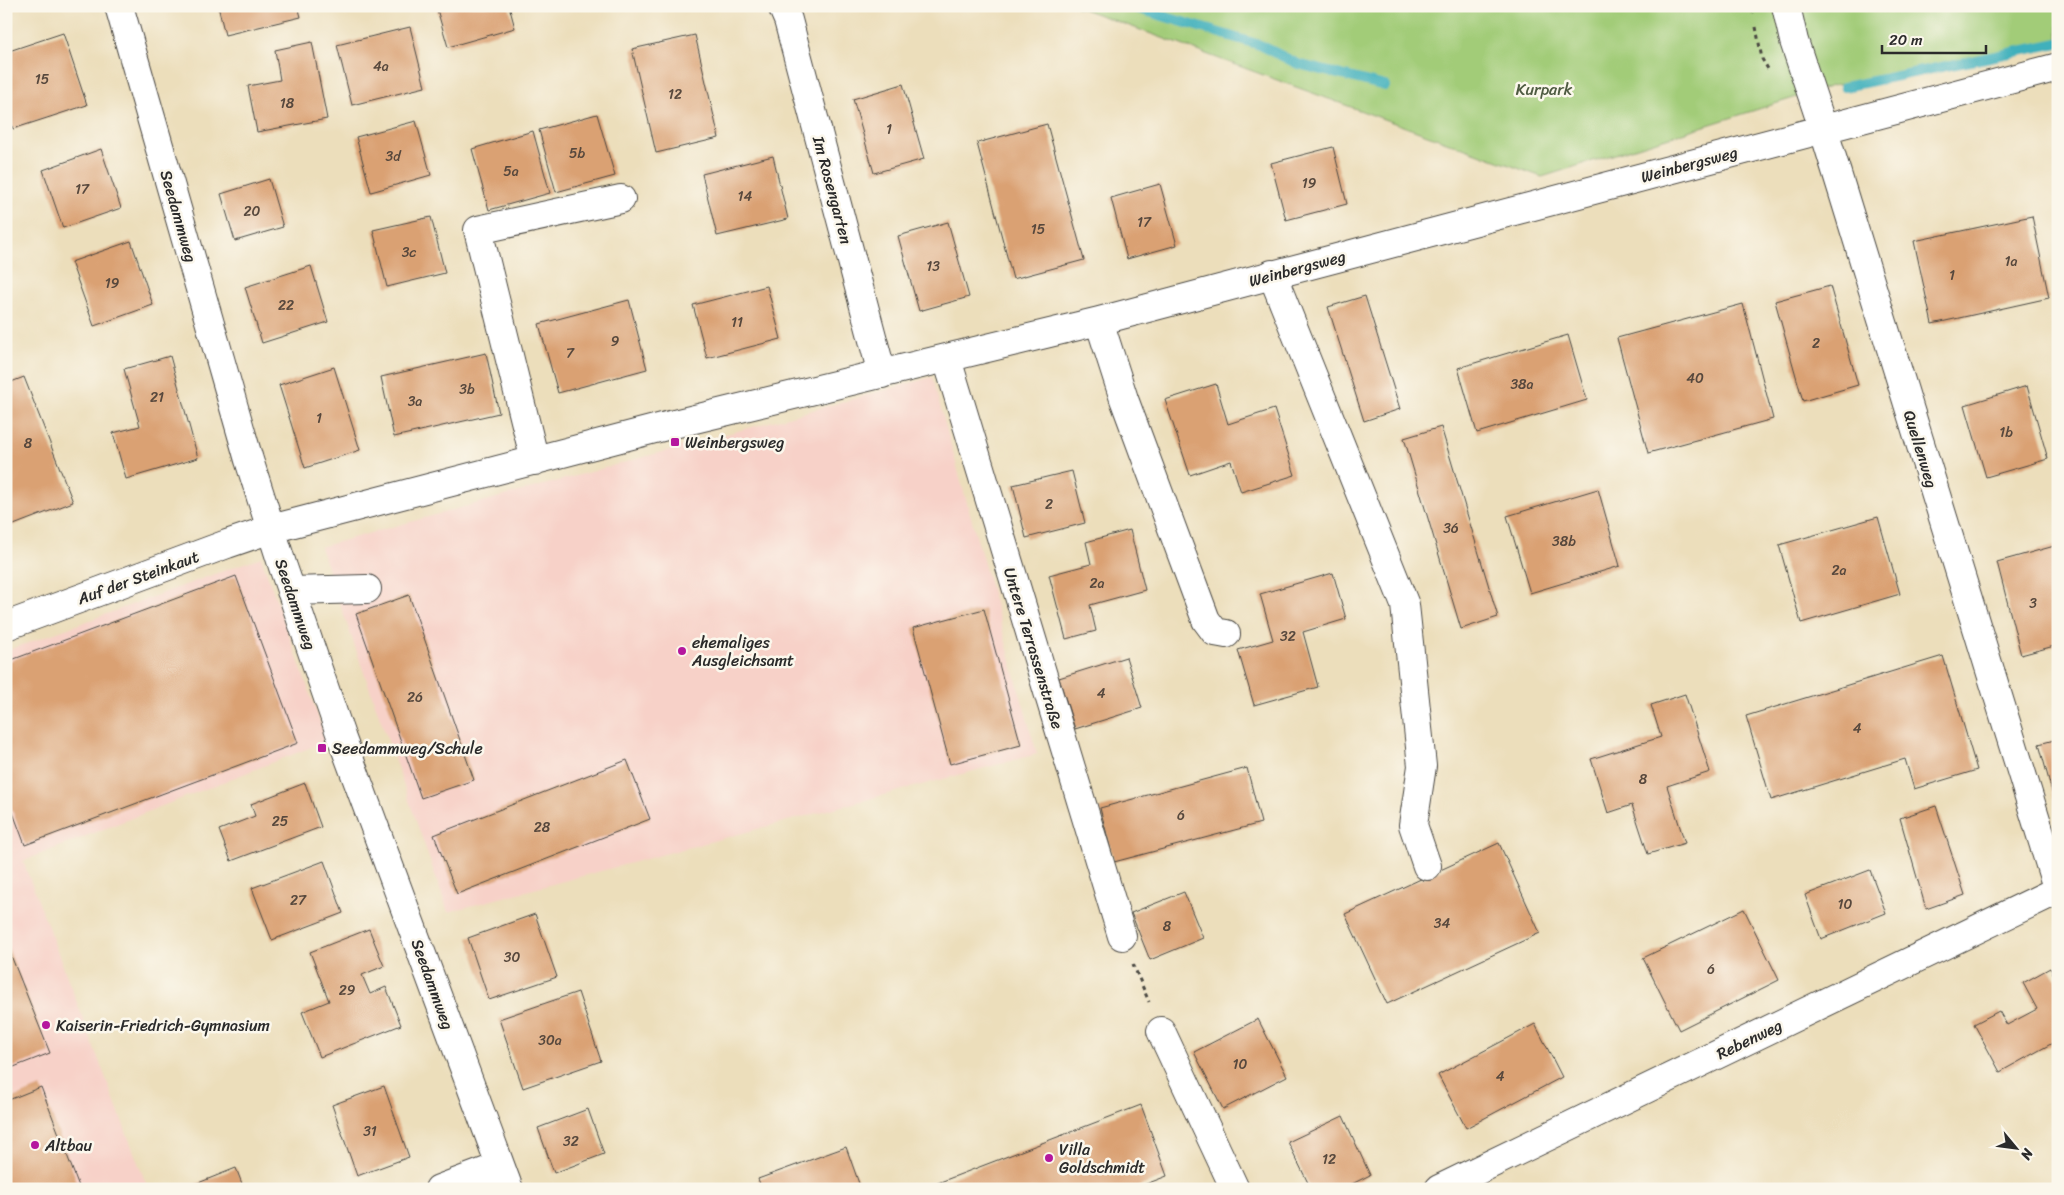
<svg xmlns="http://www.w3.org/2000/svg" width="2064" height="1195" viewBox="0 0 2064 1195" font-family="Sriracha,sans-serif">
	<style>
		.built { fill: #f7d1c8 }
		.green { fill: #a2cc78; stroke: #667c52 }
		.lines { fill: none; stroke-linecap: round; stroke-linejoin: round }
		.stream { stroke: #41b0bc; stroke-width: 10 }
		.building { fill: #daa173 }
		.minor-casing { stroke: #484641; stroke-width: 30 }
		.path { stroke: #484641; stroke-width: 3; stroke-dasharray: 4 4; stroke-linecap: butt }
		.minor { stroke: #fff; stroke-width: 28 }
		.poi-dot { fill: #b5179e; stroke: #fbf7ec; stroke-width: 2 }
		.labels { text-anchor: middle; stroke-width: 5; stroke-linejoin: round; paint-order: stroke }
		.number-label { font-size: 14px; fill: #57483d }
		.park-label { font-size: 16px; fill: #4f5b42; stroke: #fbf7ec }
		.street-label { font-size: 16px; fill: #2b2b2b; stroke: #fbf7ec }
		.poi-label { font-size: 16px; fill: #2b2b2b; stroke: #fbf7ec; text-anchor: start }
	</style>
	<rect width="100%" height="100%" fill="#fbf7ec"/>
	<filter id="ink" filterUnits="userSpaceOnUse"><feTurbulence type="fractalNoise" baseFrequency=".02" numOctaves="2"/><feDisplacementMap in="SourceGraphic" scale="10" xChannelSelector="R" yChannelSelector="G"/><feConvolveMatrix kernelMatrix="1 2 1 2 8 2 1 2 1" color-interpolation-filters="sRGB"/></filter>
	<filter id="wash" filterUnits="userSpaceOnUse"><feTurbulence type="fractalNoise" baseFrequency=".0096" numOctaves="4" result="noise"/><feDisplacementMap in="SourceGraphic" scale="20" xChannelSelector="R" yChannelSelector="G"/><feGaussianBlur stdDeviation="1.12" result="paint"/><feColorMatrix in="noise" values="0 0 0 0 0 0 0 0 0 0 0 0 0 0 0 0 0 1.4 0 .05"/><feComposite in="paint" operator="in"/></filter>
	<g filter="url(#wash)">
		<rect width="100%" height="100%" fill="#ecdebb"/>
		<path class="built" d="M932,377L1037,754L448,912L320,547Z
			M261,557L327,741L23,861L148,1189H6V651Z"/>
		<path class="green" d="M1075,6H2058V39L1832,86L1542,177Z"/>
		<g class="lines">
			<path class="stream" d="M1129,6L1260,45L1298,64L1385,86
				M1844,87L2058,43"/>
		</g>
		<g id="blocks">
			<path class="building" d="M218,6H298L301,17L225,35Z
				M436,6H509L515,28L448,47Z
				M410,27L425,87L352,105L337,45Z
				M63,33L87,105L13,129L6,108V52Z
				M695,35L719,138L656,153L632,49Z
				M312,42L327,119L257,132L248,86L280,80L275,50Z
				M903,84L924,159L874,173L853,99Z
				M597,114L615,176L556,192L539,130Z
				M416,121L431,175L371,192L356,137Z
				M1047,124L1084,260L1013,279L977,143Z
				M533,131L550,193L489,210L472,149Z
				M1333,147L1347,204L1286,220L1271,163Z
				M101,149L121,208L63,228L43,170Z
				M773,156L788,219L717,236L702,174Z
				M269,179L283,227L235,241L221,194Z
				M1160,184L1177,245L1127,259L1111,198Z
				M2032,216L2049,298L1932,324L1914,241Z
				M431,217L445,273L387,287L373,230Z
				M948,222L969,297L919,311L898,236Z
				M131,241L153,305L94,326L71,262Z
				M311,266L328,322L262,343L245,287Z
				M767,286L781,339L707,358L693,305Z
				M1830,286L1858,385L1803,401L1775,301Z
				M1365,296L1400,409L1364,421L1328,307Z
				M629,300L647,369L558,393L539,324Z
				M1743,304L1773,419L1648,453L1617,338Z
				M1568,335L1587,400L1477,433L1458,368Z
				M486,353L499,413L394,437L381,377Z
				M170,356L198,458L126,479L113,433L140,426L124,369Z
				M334,367L360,450L305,468L279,385Z
				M24,377L73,502L6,528V384Z
				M1216,384L1228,424L1274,409L1295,475L1241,492L1231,461L1190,475L1165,400Z
				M2027,386L2048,459L1986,477L1965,405Z
				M1441,427L1498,617L1461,629L1404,438Z
				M1072,471L1085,523L1026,538L1013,485Z
				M1598,489L1620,566L1530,593L1507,516Z
				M1878,517L1900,594L1801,623L1779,545Z
				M1130,530L1145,590L1090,605L1096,631L1066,639L1049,575L1091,564L1086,542Z
				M2058,545V645L2021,655L1997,562Z
				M1333,573L1346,619L1303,632L1318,687L1254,705L1238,650L1273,640L1260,594Z
				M236,576L298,743L25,845L6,794V662Z
				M409,595L474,780L421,798L356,614Z
				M984,609L1021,745L950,764L913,628Z
				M1943,656L1977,770L1914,789L1905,759L1771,800L1746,716Z
				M1126,657L1142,708L1075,729L1059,678Z
				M1685,694L1710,772L1667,786L1685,843L1648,854L1632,805L1608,813L1591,759L1661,737L1651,705Z
				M2058,739V810H2057L2039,744Z
				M627,760L650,819L457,894L434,835Z
				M1247,768L1261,823L1114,862L1100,808Z
				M305,783L321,827L231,861L219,830L255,816L251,804Z
				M1936,806L1965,895L1926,909L1900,818Z
				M1499,843L1540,933L1387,1004L1345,914Z
				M324,861L343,913L272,940L252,888Z
				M1870,870L1886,913L1821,939L1805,895Z
				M1184,892L1203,938L1150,960L1131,913Z
				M1744,909L1779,980L1679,1030L1643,958Z
				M535,914L557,977L489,1000L468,938Z
				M369,929L384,966L362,975L370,994L386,987L401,1025L320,1057L302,1012L329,1001L310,952Z
				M6,943L50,1053L6,1070Z
				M2050,968L2058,982V1040L2000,1072L1974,1024L1999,1011L2007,1025L2037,1009L2023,983Z
				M578,992L601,1061L523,1088L499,1019Z
				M1258,1019L1287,1076L1223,1109L1194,1052Z
				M1535,1024L1562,1077L1466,1128L1438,1075Z
				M384,1086L409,1157L357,1176L332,1105Z
				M41,1087L80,1189H6V1101Z
				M1141,1105L1167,1176L1133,1189H922Z
				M588,1109L604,1154L554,1173L538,1128Z
				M1343,1116L1370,1175L1342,1189H1311L1288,1142Z
				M846,1147L861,1189H762L758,1179Z
				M236,1168L244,1189H183Z"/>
		</g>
	</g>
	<g filter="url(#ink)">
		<use href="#blocks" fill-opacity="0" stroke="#484641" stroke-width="1"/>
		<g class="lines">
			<defs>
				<path id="minor" d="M119,6L249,460L283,567L342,739L509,1189
					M782,6L788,20L882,374
					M1786,6L1794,41L1823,128L2058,891
					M1272,274L1405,605L1422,766L1413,825L1427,866
					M1099,321L1124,399L1206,620L1215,632L1226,634
					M947,359L1122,936
					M535,461L478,230L621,199
					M291,591L367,589
					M6,626L227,544L271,529L674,424L1099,321L2058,67
					M1161,1031L1235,1189
					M439,1189L500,1166
					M1439,1189L2058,890"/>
			</defs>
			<use href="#minor" class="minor-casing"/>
			<path class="path" d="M1751,6L1753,14
				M1756,27L1762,59L1768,69
				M1133,964L1149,1002"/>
			<use href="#minor" class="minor"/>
		</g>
	</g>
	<g class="poi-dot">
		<rect x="670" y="437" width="10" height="10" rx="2.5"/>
		<circle cx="682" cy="651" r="5"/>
		<rect x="317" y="743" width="10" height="10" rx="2.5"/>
		<circle cx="46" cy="1025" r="5"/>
		<circle cx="35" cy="1145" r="5"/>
		<circle cx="1049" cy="1158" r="5"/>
	</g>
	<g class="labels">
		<g class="number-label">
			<text x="381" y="71">4a</text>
			<text x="42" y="84">15</text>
			<text x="675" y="99">12</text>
			<text x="287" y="108">18</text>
			<text x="889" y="134">1</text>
			<text x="577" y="158">5b</text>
			<text x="393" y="161">3d</text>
			<text x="511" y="176">5a</text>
			<text x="1309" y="188">19</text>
			<text x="82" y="194">17</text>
			<text x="745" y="201">14</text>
			<text x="252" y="216">20</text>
			<text x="1144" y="227">17</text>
			<text x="1038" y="234">15</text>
			<text x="409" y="257">3c</text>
			<text x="2011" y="266">1a</text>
			<text x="933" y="271">13</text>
			<text x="1952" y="280">1</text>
			<text x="112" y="288">19</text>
			<text x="286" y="310">22</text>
			<text x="737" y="327">11</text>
			<text x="615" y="346">9</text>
			<text x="1816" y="348">2</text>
			<text x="570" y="358">7</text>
			<text x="1695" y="383">40</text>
			<text x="1522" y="389">38a</text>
			<text x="467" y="394">3b</text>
			<text x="157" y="402">21</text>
			<text x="415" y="406">3a</text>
			<text x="319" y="423">1</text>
			<text x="2006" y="437">1b</text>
			<text x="28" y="448">8</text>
			<text x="1049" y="509">2</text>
			<text x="1451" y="533">36</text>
			<text x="1564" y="546">38b</text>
			<text x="1839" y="575">2a</text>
			<text x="1097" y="588">2a</text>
			<text x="2033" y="608">3</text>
			<text x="1288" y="641">32</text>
			<text x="1101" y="698">4</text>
			<text x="415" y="702">26</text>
			<text x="1857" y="733">4</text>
			<text x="1643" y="784">8</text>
			<text x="1181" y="820">6</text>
			<text x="280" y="826">25</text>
			<text x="542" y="832">28</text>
			<text x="298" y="905">27</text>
			<text x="1845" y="909">10</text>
			<text x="1442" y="928">34</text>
			<text x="1167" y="931">8</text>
			<text x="512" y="962">30</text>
			<text x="1711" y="974">6</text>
			<text x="347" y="995">29</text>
			<text x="550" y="1045">30a</text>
			<text x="1240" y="1069">10</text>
			<text x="1500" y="1081">4</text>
			<text x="370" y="1136">31</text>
			<text x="571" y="1146">32</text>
			<text x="1329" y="1164">12</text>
		</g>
		<g class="park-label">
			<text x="1544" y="95">Kurpark</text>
		</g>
		<g class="street-label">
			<text transform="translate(1689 164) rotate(-15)" y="6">Weinbergsweg</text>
			<text transform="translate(833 190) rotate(75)" y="6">Im Rosengarten</text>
			<text transform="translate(179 216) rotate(74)" y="6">Seedammweg</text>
			<text transform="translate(1297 268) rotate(-15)" y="6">Weinbergsweg</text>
			<text transform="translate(1921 449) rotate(73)" y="6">Quellenweg</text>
			<text transform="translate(138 577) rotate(-20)" y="6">Auf der Steinkaut</text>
			<text transform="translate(296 604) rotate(71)" y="6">Seedammweg</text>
			<text transform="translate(1034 648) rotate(73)" y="6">Untere Terrassenstraße</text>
			<text transform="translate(433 984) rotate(70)" y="6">Seedammweg</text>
			<text transform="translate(1749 1039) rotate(-26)" y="6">Rebenweg</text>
		</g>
		<g class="poi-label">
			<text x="685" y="448">Weinbergsweg</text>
			<text x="692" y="648">ehemaliges<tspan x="692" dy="18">Ausgleichsamt</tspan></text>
			<text x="332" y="754">Seedammweg/Schule</text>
			<text x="56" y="1031">Kaiserin-Friedrich-Gymnasium</text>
			<text x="45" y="1151">Altbau</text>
			<text x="1059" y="1155">Villa<tspan x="1059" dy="18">Goldschmidt</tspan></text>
		</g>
	</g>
	<rect width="2064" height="1195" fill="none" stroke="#fbf7ec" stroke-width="25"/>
	<g transform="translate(2016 1148) rotate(119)" stroke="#fbf7ec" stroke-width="4" paint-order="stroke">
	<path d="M0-4L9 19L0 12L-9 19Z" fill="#2b2b2b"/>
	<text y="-8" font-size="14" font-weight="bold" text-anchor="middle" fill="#2b2b2b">N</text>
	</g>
	<path d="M1882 45v8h104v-8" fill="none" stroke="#2b2b2b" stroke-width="2.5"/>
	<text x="1889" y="45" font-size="15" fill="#2b2b2b" stroke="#fbf7ec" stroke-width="4" paint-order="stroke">20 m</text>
</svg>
